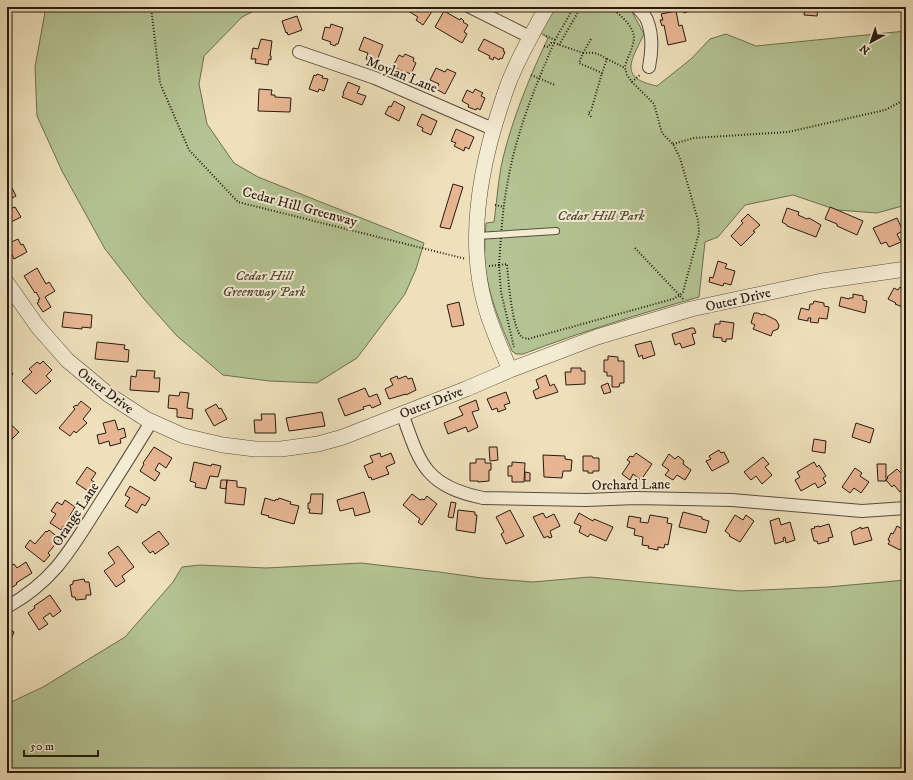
<svg xmlns="http://www.w3.org/2000/svg" width="913" height="780" viewBox="0 0 913 780" font-family="'IM FELL DW Pica',serif">
	<style>
		.green { fill: #b4c393; stroke: #6d6e52 }
		.building { fill: #e7b592; stroke: #261a11 }
		.lines { fill: none; stroke-linecap: round; stroke-linejoin: round }
		.service-casing { stroke: #584c3c; stroke-width: 8 }
		.minor-casing { stroke: #584c3c; stroke-width: 14 }
		.tertiary-casing { stroke: #584c3c; stroke-width: 16 }
		.path { stroke: #261a11; stroke-width: 2; stroke-dasharray: 1 2; stroke-linecap: butt }
		.service { stroke: #f4ebd3; stroke-width: 6 }
		.minor { stroke: #f4ebd3; stroke-width: 12 }
		.tertiary { stroke: #f4ebd3; stroke-width: 15 }
		.labels { text-anchor: middle; stroke-width: 4; stroke-linejoin: round; paint-order: stroke }
		.street-label { font-size: 14px; fill: #261a11; stroke: #f4ebd3 }
		.park-label { font-size: 14px; font-style: italic; fill: #514d38; stroke: #f4ebd3 }
	</style>
	<rect width="100%" height="100%" fill="#eee0bb"/>
	<filter id="stains"><feTurbulence type="fractalNoise" baseFrequency=".005" numOctaves="4"/><feColorMatrix values="0 0 0 0 .2 0 0 0 0 .09 0 0 0 0 .02 0 0 0 .5 -.17"/></filter>
	<radialGradient id="worn" r=".72"><stop offset=".6" stop-color="#630" stop-opacity="0"/><stop offset="1" stop-color="#630" stop-opacity=".3"/></radialGradient>
	<path class="green" d="M46,7H262L242,17L204,56L199,84L207,124L234,163L258,177L424,243L416,269L405,294L357,358L317,383L269,381L223,375L177,336L144,299L105,249L62,171L37,116L35,67Z
		M555,7H627L631,10L644,34C631,61 618,78 657,86L691,59L710,39L726,34L756,46L906,31V205L877,213L837,210L793,195L745,205L718,237L705,242L699,297C639,314 581,332 523,354H516L512,351C500,323 489,297 485,266C484,252 485,237 486,223L494,222C497,201 498,179 503,158C513,117 530,76 548,38L539,32Z
		M361,563L439,572L482,578L533,582L590,577L740,591L828,587L906,580V773H7V704L43,687L125,637L173,582L182,567L200,565L266,568Z"/>
	<path class="building" d="M411,7H435L423,25L416,20L418,17L408,11Z
		M681,7H691L692,10L684,13Z
		M805,7H818L817,16L804,15Z
		M850,7H861V9L852,12Z
		M444,11L460,20L461,18L464,21L463,22L468,25L464,32L467,34L462,43L435,27Z
		M676,11L679,26L682,25L686,41L668,45L664,25L662,26L660,20H663L661,14Z
		M297,16L302,30L288,35L287,32L286,33L282,21Z
		M331,24L343,28L338,44H336L335,46L330,44L331,42L322,39L325,27L330,28Z
		M364,37L383,45L376,63L366,59L368,53L359,50Z
		M261,39L272,41L270,56H271V60L269,59L268,65L255,63L256,59H251L253,48L258,49Z
		M484,39L504,49L503,51L505,52L502,59L500,58L499,60L494,57L493,60L489,58L490,56L478,50Z
		M405,54L414,58L413,61L416,63L411,74L406,72L405,73L393,66L399,55L403,57Z
		M436,68L445,72L447,69L456,73L445,94L436,89L439,84L430,80Z
		M317,74L323,76L322,78L328,79L324,91L319,89L318,92L309,89L314,75L316,76Z
		M348,82L360,87L357,93L366,96L362,105L342,97L344,94L343,93Z
		M259,89L272,90L271,95H275V97L291,98L290,112L258,111Z
		M475,89L483,93L481,96L485,98L480,110L477,108L476,110L468,107L469,105L462,101L467,90L473,93Z
		M394,101L405,107L399,121L385,114L389,106L391,107Z
		M422,114L437,121L431,135L422,131L423,128L417,125Z
		M456,129L474,137L469,149L465,147L464,151L454,146L456,143L451,141Z
		M453,184L463,187L450,229L440,227Z
		M12,188L16,196L8,200L12,208L15,207L21,217L7,224V190Z
		M830,207L863,221L857,235L837,226V224L825,219Z
		M787,208L799,212L798,215L807,219L809,218L821,225L816,237L787,226V225L782,222Z
		M748,214L760,225L753,231L755,232L741,246L731,236L743,223L741,221Z
		M897,218L903,231L897,234L901,242L889,247L886,242L881,244L873,228Z
		M18,239L21,245L23,244L27,252L14,259L7,244Z
		M718,261L727,264L725,268L735,271L731,285L724,283L723,286L709,282L710,277L713,278Z
		M37,268L46,284L49,282L55,291L45,297L51,307L43,312L37,303L39,302L38,300L40,299L36,292L35,293L24,276Z
		M900,287L906,290L905,308L895,304L896,303L888,299L894,288L898,290Z
		M853,294L863,296V300L867,301L865,313L839,306L841,297L849,299V298H853Z
		M814,301L824,303V306L829,307L827,319L819,318L818,323L810,322L811,318H808V321L798,319L801,308L809,310L810,304H813Z
		M459,302L464,325L452,327L447,305Z
		M64,312L92,315L91,328L82,327V329L62,327Z
		M754,313H758L762,315L764,314L776,320L779,325L778,329L773,331L771,336L753,329L755,325L751,323Z
		M720,321L734,323L732,339H726V342L722,341V338L713,337L715,324H720Z
		M691,328H694L696,333L692,334L695,344L682,348L680,343L675,345L672,334Z
		M651,341L655,355L643,359L642,355L639,357L635,345Z
		M97,342L125,345L124,349L129,350L128,362L95,359Z
		M608,356L618,357V361H624V383H620L619,387H612V376H607V372H604V360H608Z
		M43,361L52,370L46,376L51,381L36,394L22,381L32,372L29,369L37,362L40,364Z
		M7,366L13,374L7,380Z
		M571,368H581V371H585V384L566,385L565,372H571Z
		M137,370L155,371L154,378H160L159,392L130,390L131,376L136,377Z
		M546,375L550,386L554,384L558,392L536,399L533,391L539,388L536,380Z
		M397,376L398,379L406,376L408,379L412,378L416,390L406,395V394L389,399L385,389L393,385L390,379Z
		M608,383L611,392L604,394L601,386Z
		M365,388L369,397L377,394L381,404L372,408L370,405L363,407L364,409L345,416L338,399Z
		M180,392L189,393L187,408L193,409L192,419L177,417V409L168,408L169,395L179,396Z
		M506,392L510,403L504,405L506,409L498,412L497,408L492,410L487,399Z
		M476,400L479,410L472,412L478,427L468,432L466,427L448,434L444,423L463,415L459,407Z
		M81,401L91,409L83,419L87,423L76,433L74,431L70,436L59,428L75,409L73,407L76,405L77,406Z
		M216,404L219,409L221,408L227,419L214,426L205,410Z
		M322,412L325,426L289,431L286,418Z
		M261,414H275L276,433H255L254,420H262Z
		M115,420L118,430L124,428L126,437L120,439L121,443L110,446L109,441L99,444L97,435L106,433L103,423Z
		M7,421L19,432L9,442L7,440Z
		M856,423L874,429L870,443L852,437Z
		M814,439L826,441L825,453L812,451Z
		M154,447L172,458L166,468L159,463L155,470L160,473L155,481L140,471L144,464L143,463Z
		M489,447H497L498,460L490,461Z
		M719,450L721,453L724,452L729,462L712,471L706,461L711,459L709,456Z
		M380,453L381,457L391,453L395,463L386,467L389,474L372,480L371,477L369,478L364,466L373,462L370,456Z
		M636,453L652,464L641,480L633,474L630,480L622,474L630,462L627,460L630,456L633,457Z
		M669,454L675,459L678,456L684,461L683,464L691,470L685,480L677,475L673,480L665,475L669,470L662,465Z
		M543,455L565,456V459L572,460L571,471H563L562,478L544,477Z
		M583,456H592L593,458H599V471H593V473H588V471H583Z
		M763,457L769,464L765,467L772,475L762,484L756,476L751,480L744,472Z
		M476,459H485V463H491V470H489V481L478,482V481H470V463H476Z
		M194,462L211,466L212,464L221,466L218,477L210,476L206,489L195,487L196,483L190,481Z
		M512,462L525,463L524,482H512V476H508V466H512Z
		M814,462L817,467L819,465L826,476L823,478L826,483L818,488L815,483L801,491L795,480L800,477L797,472Z
		M877,464H886V481H878Z
		M87,467L96,473L91,480L97,484L91,493L76,483Z
		M855,468L862,473L860,476L869,482L861,493L854,488L850,493L842,487Z
		M897,469L901,473L904,470L906,472V487L900,492L894,485L892,487L886,480L888,478L887,477Z
		M525,472L530,473V481H525Z
		M221,480H227L226,489L220,488Z
		M227,480L237,481V487L246,488L244,505L225,503Z
		M130,486L150,498L145,506L142,504L137,513L125,506L130,498L125,495Z
		M364,492L370,512L355,516L353,508L340,511L337,500Z
		M311,494H323L322,514L309,513L310,509H308V503H310Z
		M412,494L420,500L422,499L424,500L427,496L437,504L422,525L418,522L420,519L403,505Z
		M265,498L275,501L276,499L278,500L279,498L291,502L290,504L299,506L294,524L268,517L269,516L261,514Z
		M65,500L75,507L69,517L73,519L67,529L63,526L61,530L50,523L56,514L51,511L57,502L62,505Z
		M451,502L456,503L453,518L448,517Z
		M458,510L475,512V515H477L475,533L456,530Z
		M510,510L524,536L506,544L501,534L504,532L496,517Z
		M683,512L702,517V519L709,521L706,533L679,527Z
		M543,513L546,518L554,514L560,526L550,531L552,537L549,538L548,536L544,538L533,517Z
		M579,513L593,521L594,519L613,527L606,541L590,534L588,537L579,532L581,526L574,523Z
		M650,515L668,518L667,523L672,524L668,545L665,544L664,548L658,547V550L648,548L649,546L642,545L643,537L634,535L635,529L627,527L629,516L641,518L640,522L648,523Z
		M735,515L743,520L746,515L754,521L740,542L729,536L730,535L725,531Z
		M779,518L781,525L790,522L795,540L786,543L785,537L783,538L784,541L775,544L770,521Z
		M829,524L833,537L828,538L829,541L818,544L817,541H814L811,529L815,528L814,527L819,526V527Z
		M897,526L906,531V547L905,548L902,547L900,550L888,544L890,541L888,540L891,533L893,534Z
		M861,527V529L868,527L872,540L854,545L851,532Z
		M49,530L60,539L48,553L50,555L44,562L25,547L30,540L35,544L46,531L47,532Z
		M159,531L169,544L155,554L153,551L150,553L142,543Z
		M118,546L134,567L122,576L125,581L116,587L104,571L115,563L108,553Z
		M26,562L32,573L16,583L17,584L7,591V568L14,564L17,568Z
		M84,579L85,582H89L91,595H86V599L76,600L75,597H72L70,585L73,584V581Z
		M50,595L61,611L53,617L50,613L43,618L48,624L39,630L28,613L35,608L34,606Z
		M8,628L14,632L8,646L7,630Z"/>
	<g class="lines">
		<defs>
			<path id="service" d="M477,236L556,231"/>
			<path id="minor" d="M470,7L530,37
				M637,7C640,11 645,15 647,20C653,35 652,52 649,67
				M299,52L375,78L493,129
				M402,413C420,464 425,486 483,498L586,500L636,498L732,500L862,511L906,508
				M7,607C55,580 71,549 99,505C117,477 134,450 151,422"/>
			<path id="tertiary" d="M7,283L38,327L67,360L109,395L146,419L184,436L223,445L255,449H281L318,444L343,437L466,389L510,370L597,337L691,309L822,281L906,269
				M510,370C501,349 491,327 485,305C467,240 480,168 501,105C504,96 507,86 511,77C521,53 534,30 547,7"/>
		</defs>
		<use href="#service" class="service-casing"/>
		<use href="#minor" class="minor-casing"/>
		<use href="#tertiary" class="tertiary-casing"/>
		<path class="path" d="M151,7L160,83L189,150L238,202L466,259
			M610,7C621,16 638,28 633,44C631,53 626,59 625,68
			M555,40L574,7
			M554,43L583,53L579,63L602,73L607,59L625,68L627,75L632,82L654,104L662,133L673,144L680,158L698,220L699,233L683,292L680,295L673,299L528,339C526,338 523,338 522,337C512,330 508,277 507,264L499,265C501,238 502,212 507,186C515,136 534,89 554,43Z
			M559,45L581,7
			M544,46L548,47L551,43H554L555,40L544,35
			M583,53C591,52 600,53 606,59
			M583,53L591,39
			M531,75L555,85
			M632,82L641,74
			M591,117L588,113L591,111L602,73
			M673,144L694,138L788,132L885,110L906,99
			M495,205L504,207
			M635,248L683,299
			M489,266L499,265L501,292L514,347"/>
		<use href="#service" class="service"/>
		<use href="#minor" class="minor"/>
		<use href="#tertiary" class="tertiary"/>
	</g>
	<g class="labels">
		<g class="street-label">
			<text transform="translate(402 74) rotate(22)" y="5">Moylan Lane</text>
			<text transform="translate(300 206) rotate(15)" y="5">Cedar Hill Greenway</text>
			<text transform="translate(738 299) rotate(-13)" y="5">Outer Drive</text>
			<text transform="translate(106 390) rotate(37)" y="5">Outer Drive</text>
			<text transform="translate(431 402) rotate(-21)" y="5">Outer Drive</text>
			<text transform="translate(631 484) rotate(-1)" y="5">Orchard Lane</text>
			<text transform="translate(75 514) rotate(-57)" y="5">Orange Lane</text>
		</g>
		<g class="park-label">
			<text x="601" y="220">Cedar Hill Park</text>
			<text x="264" y="280">Cedar Hill<tspan x="264" dy="16">Greenway Park</tspan></text>
		</g>
	</g>
	<rect width="913" height="780" fill="none" stroke="#eee0bb" stroke-width="24"/>
	<rect x="8" y="8" width="897" height="764" fill="none" stroke="#261a11" stroke-width="2"/>
	<rect x="12" y="12" width="889" height="756" fill="none" stroke="#261a11"/>
	<g transform="translate(871 42) rotate(220)" stroke="#f4ebd3" stroke-width="3" paint-order="stroke">
	<path d="M0-3L7 15L0 10L-7 15Z" fill="#261a11"/>
	<text y="-6" font-size="11" font-weight="bold" text-anchor="middle" fill="#261a11">N</text>
	</g>
	<path d="M24 750v6h74v-6" fill="none" stroke="#261a11" stroke-width="2"/>
	<text x="30" y="750" font-size="12" fill="#261a11" stroke="#f4ebd3" stroke-width="3" paint-order="stroke">50 m</text>
	<rect width="100%" height="100%" filter="url(#stains)"/>
	<rect width="100%" height="100%" fill="url(#worn)"/>
</svg>
